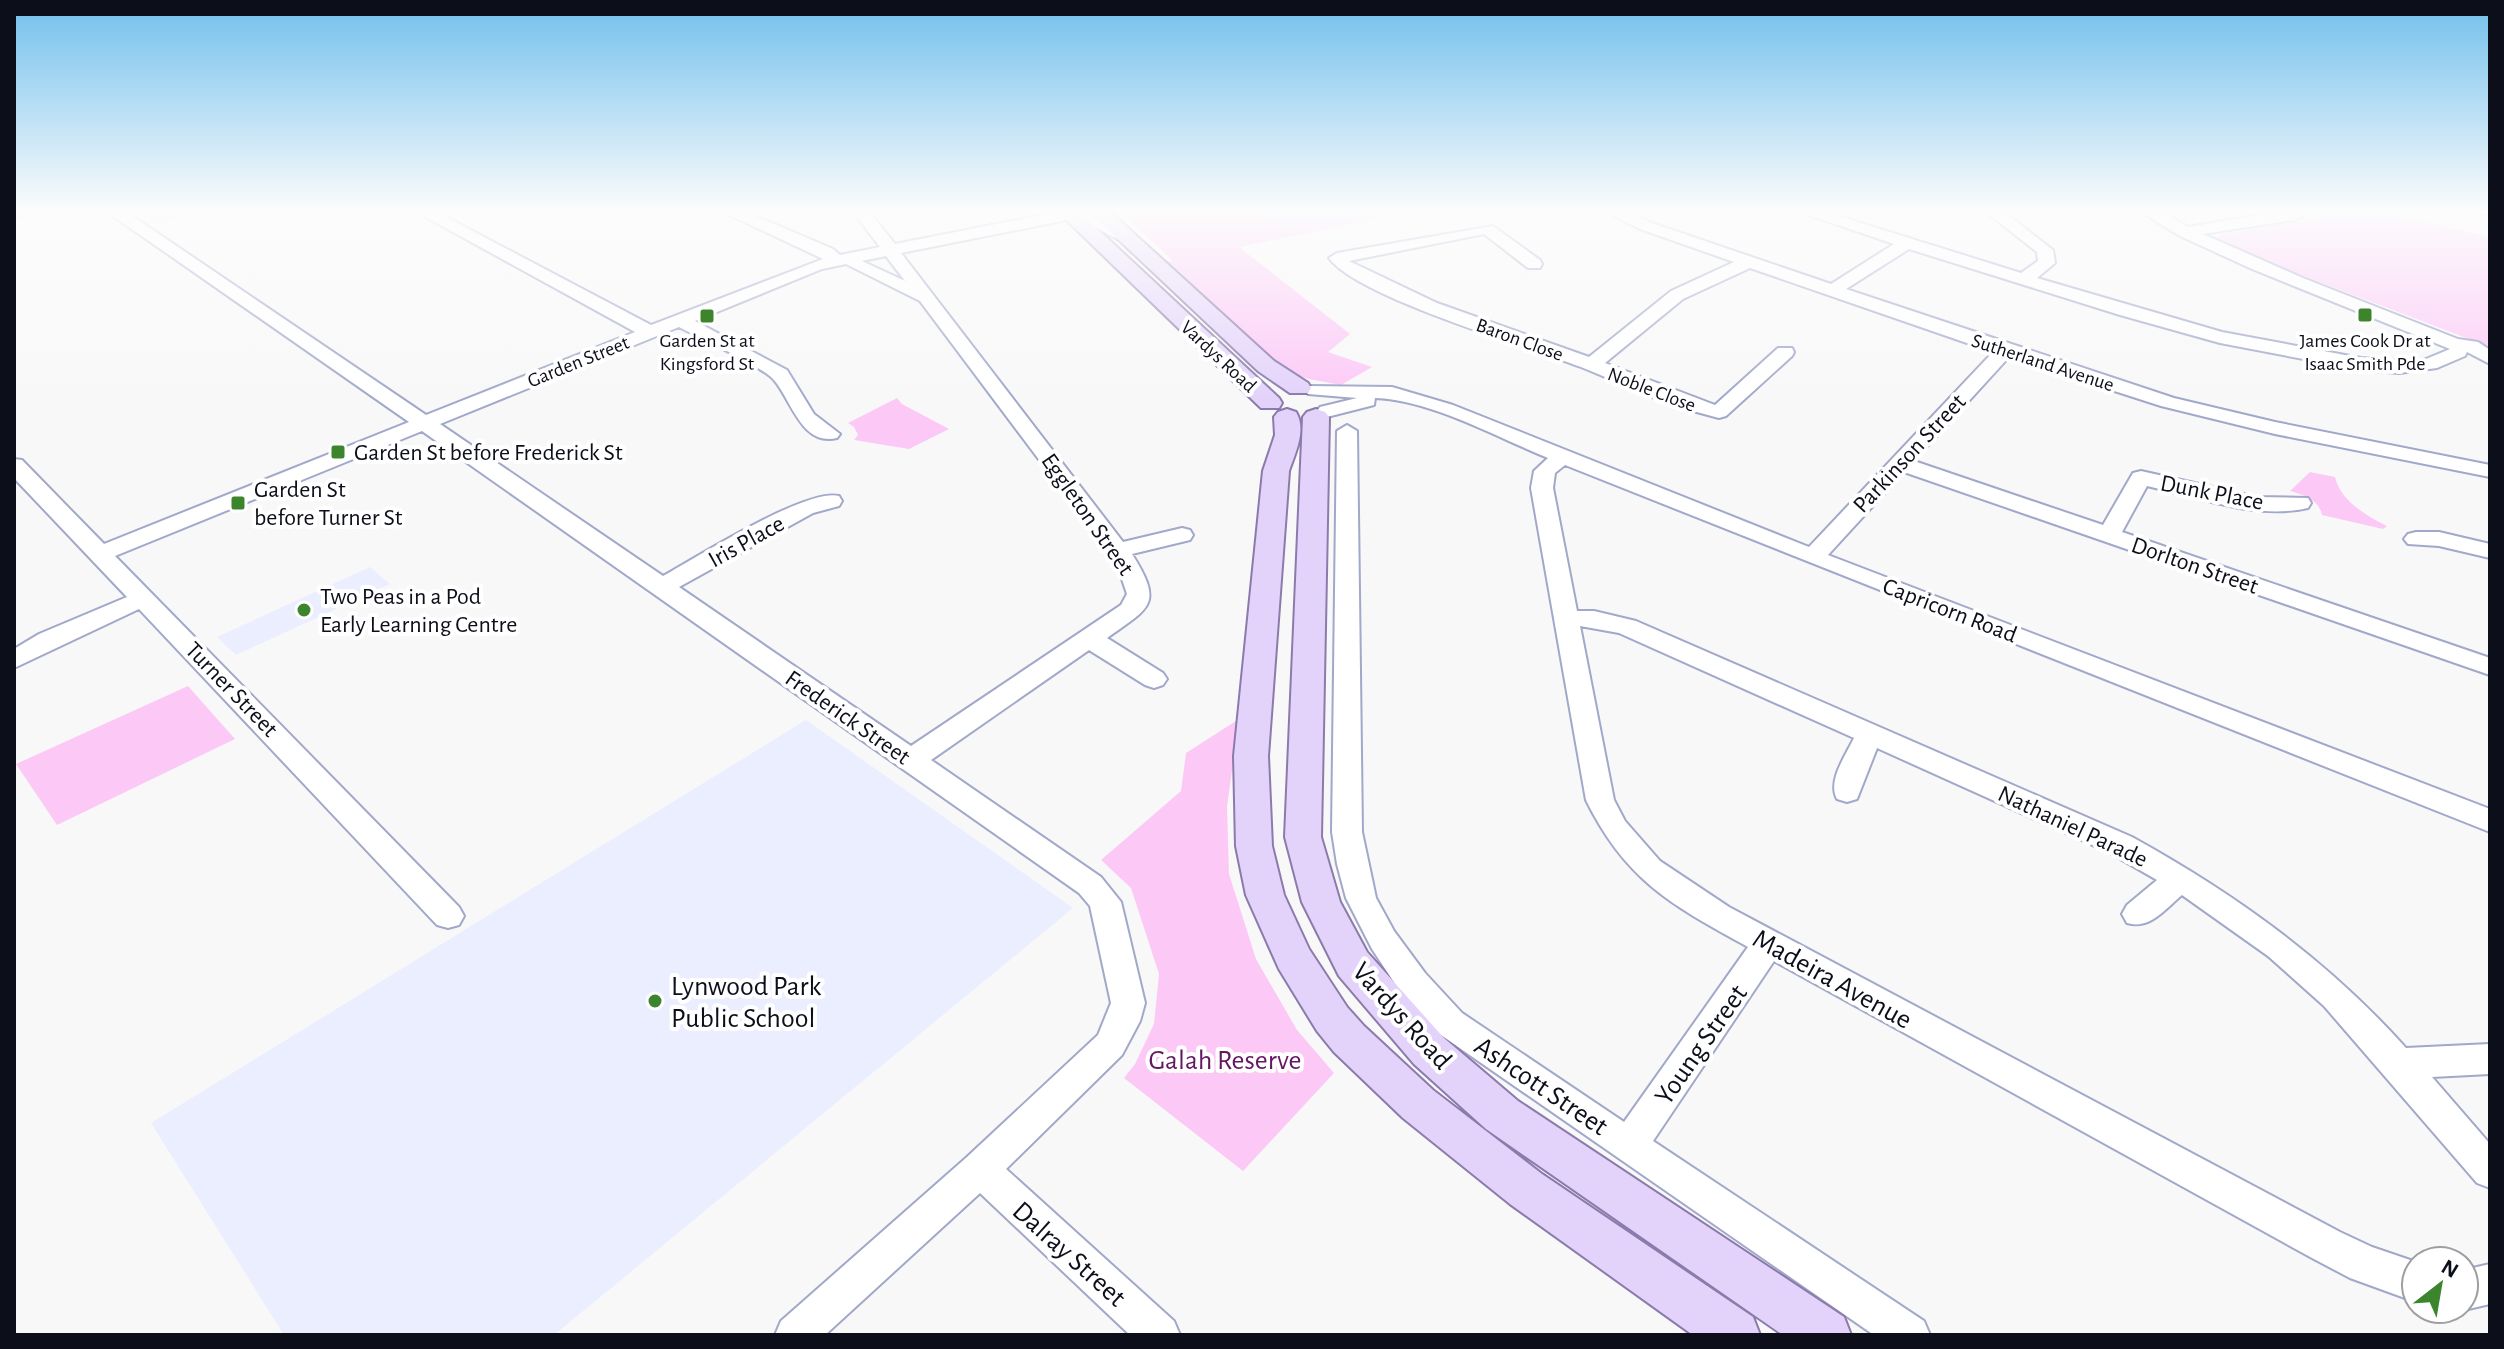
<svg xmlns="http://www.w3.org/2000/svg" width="2504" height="1349" viewBox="0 0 2504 1349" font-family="'Alegreya Sans',sans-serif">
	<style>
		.built { fill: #eaeeff }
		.green { fill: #fcc9f7 }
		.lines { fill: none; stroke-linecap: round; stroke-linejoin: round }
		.minor-casing { stroke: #a1a8c9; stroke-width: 4 }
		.major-casing { stroke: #8b7bab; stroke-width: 4 }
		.minor { fill: #fff; fill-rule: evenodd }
		.major { fill: #e3d3fb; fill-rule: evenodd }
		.poi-dot { fill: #3c852c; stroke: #fff; stroke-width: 3 }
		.labels { text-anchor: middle; stroke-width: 8; stroke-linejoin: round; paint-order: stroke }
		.far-street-label { font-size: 20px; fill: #0c0e1a; stroke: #fff }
		.far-poi-label { font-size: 20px; fill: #0c0e1a; stroke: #fff }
		.poi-label { font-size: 24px; fill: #0c0e1a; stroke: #fff; text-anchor: start }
		.street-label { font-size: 24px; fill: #0c0e1a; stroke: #fff }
		.near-street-label { font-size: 28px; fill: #0c0e1a; stroke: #fff }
		.near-poi-label { font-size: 28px; fill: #0c0e1a; stroke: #fff; text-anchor: start }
		.near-park-label { font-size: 28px; fill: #641662; stroke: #fff }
	</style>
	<rect width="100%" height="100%" fill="#f8f8f8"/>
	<path class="built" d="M370,567L390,584L236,655L217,637Z
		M806,720L1073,908L554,1335H284L151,1123Z"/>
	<path class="green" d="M136,209H211L158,224Z
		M1118,209H1424L1239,247L1350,334L1328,352L1372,367L1341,385L1309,379L1280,369L1165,262L1172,260Z
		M2330,209H2367L2490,237V347L2275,265L2216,239L2222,234L2312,220Z
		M897,398L902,404L949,429L909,449L854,440L858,435L854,427L848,423Z
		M2310,472L2335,477C2340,500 2366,516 2387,526L2383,529L2322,515C2319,500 2304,495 2290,491Z
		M188,686L235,739L57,825L16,764Z
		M1239,719L1227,807L1229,874L1256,959L1297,1030L1334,1073L1243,1171L1124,1078L1135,1064L1154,1024L1159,974L1131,888L1101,860L1181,791L1186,753Z"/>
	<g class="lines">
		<defs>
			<path id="minor" d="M14,209H38L14,218Z
				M103,209H122L426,415L635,332L411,209H431L651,325L823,259L717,209H739L833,249L840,255L880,247L851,209H867L895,244L1073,209L1098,214L1135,236L1137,239L1135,242H1123L1077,218L901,253L1123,542L1182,528L1190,530L1193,535L1190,540L1132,554C1164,605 1150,607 1107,638L1163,673L1167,679L1163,685L1154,688L1145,685L1089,650L931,760L1101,877L1121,902L1145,1003L1140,1021L1122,1055L1006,1169L1174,1321L1180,1335H1130L980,1193L825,1335H775L781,1321L967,1157L1098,1035L1111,1003L1090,906L1079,893L422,431L115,556L459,907L464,916L459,925L448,928L437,925L139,609L14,668V649L39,634L127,597L14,478V459L22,460L104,544L409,422ZM886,256L905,281L862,261ZM846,264L920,301L1094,533L1121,576L1127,594L1121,605L911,746L679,587L813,513L839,506L842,501L839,496C806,488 697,557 663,576L440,424L679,327C698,337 761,366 773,379C791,398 801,447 837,438L840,434L814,414L787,370L695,321L822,269Z
				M1600,209H1621L1652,223L1831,284L1894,244L1791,209H1816L2021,273L2038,261L2037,252L1982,209H2000L2053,250L2055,263L2037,278L2222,332L2361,358L2399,361L2426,359L2450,349L2252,269L2178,235L2137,209H2157L2188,227L2296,209H2318L2295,220L2203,234L2303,278L2458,339L2478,342L2490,350V364L2467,352L2465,356L2437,368L2399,373L2361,370L2220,343L2120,315L1909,249L1846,289L2174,398L2275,422L2490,465V477L2275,434L2161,406L2009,357L1914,461L2103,525L2133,473L2141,471L2257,497L2308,498L2311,503L2308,508C2257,520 2197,497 2147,486L2122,532L2490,658V675L1904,472L1828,555L2490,809V832L1565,465L1555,473L1553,488L1577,611H1594L1636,621L2132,837C2235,894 2327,960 2406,1048L2490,1044V1074L2432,1077L2490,1144V1188L2477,1183L2324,1006L2268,956L2182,895C2165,909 2150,930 2127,923L2122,914L2127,905L2157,880L2110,853L1877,748L1857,799L1847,802L1837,799C1827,781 1846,755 1854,738L1619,633L1580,626L1614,800L1625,821L1660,861L1729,907L2340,1232L2372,1247L2416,1262V1302L2350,1278L2312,1258L1774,961L1653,1141L1924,1321L1930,1335H1874L1438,1033L1401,993L1372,949L1346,898L1337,864L1332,832L1337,431L1347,425L1357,431L1362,832L1376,898L1394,931L1425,973L1462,1013L1624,1122L1748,947C1672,905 1626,881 1586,800L1531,488L1534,471L1548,458C1496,437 1431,400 1375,398L1374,405L1327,417L1320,415L1317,411L1320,407L1357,398L1308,394L1305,390L1308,386L1392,387L1453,405L1809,547L1993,352L1750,268L1683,299L1605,363L1715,405L1778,348H1792L1794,352L1792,356L1726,416L1719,418L1678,407C1645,395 1613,380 1581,367C1529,347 1357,297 1329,258L1337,253L1493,226L1540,260L1542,264L1540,268H1528L1484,234L1349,261L1437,303L1589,357L1671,291L1734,262L1640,229Z
				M2471,209H2490V216L2473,212Z
				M2416,532H2439L2490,544V558L2439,546L2408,544L2404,539L2408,534Z
				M2490,1264V1304L2464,1310L2462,1309L2464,1270Z"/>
			<path id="major" d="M1055,209H1076L1279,398L1282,403L1279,408H1261Z
				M1086,209H1107L1274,361L1308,383L1311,388L1308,393H1290L1258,371Z
				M1287,409L1296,412C1307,430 1295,453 1289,471L1268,756L1272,846L1284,895L1309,949L1347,1007L1364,1026L1433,1090L1542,1174L1753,1317L1760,1335H1693L1510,1204L1403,1118L1334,1052L1317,1031L1279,969L1246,895L1236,846L1234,756L1263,471L1275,435L1274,417L1278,412Z
				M1316,409L1325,412L1329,417L1321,837L1340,902L1367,952L1444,1038L1518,1101L1844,1317L1851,1335H1783L1486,1129L1414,1064L1339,976L1302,902L1285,837L1303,417L1307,412Z"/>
		</defs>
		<use href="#minor" class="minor-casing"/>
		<use href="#major" class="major-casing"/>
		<use href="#minor" class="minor"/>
		<use href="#major" class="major"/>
	</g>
	<linearGradient id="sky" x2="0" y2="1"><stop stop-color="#71bfec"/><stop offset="0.53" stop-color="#fcfcfc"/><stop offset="1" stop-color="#fcfcfc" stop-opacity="0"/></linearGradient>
	<rect width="2504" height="398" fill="url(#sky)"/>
	<g class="poi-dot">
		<rect x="2357" y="307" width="16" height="16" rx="4"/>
		<rect x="699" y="308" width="16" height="16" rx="4"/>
		<rect x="330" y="444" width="16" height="16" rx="4"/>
		<rect x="230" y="495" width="16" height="16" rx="4"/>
		<circle cx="304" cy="610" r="8"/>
		<circle cx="655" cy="1001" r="8"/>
	</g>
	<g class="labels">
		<g class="far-street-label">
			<text transform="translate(1520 339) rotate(20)" y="7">Baron Close</text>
			<text transform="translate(1219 356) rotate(43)" y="7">Vardys Road</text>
			<text transform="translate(578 361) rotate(-22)" y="7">Garden Street</text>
			<text transform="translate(2043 362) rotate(18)" y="7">Sutherland Avenue</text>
			<text transform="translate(1652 389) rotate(21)" y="7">Noble Close</text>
		</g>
		<g class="far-poi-label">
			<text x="707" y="347">Garden St at<tspan x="707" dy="23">Kingsford St</tspan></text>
			<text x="2365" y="347">James Cook Dr at<tspan x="2365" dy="23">Isaac Smith Pde</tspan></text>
		</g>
		<g class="poi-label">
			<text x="354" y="460">Garden St before Frederick St</text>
			<text x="254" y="497">Garden St<tspan x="254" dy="28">before Turner St</tspan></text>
			<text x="320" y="604">Two Peas in a Pod<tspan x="320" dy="28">Early Learning Centre</tspan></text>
		</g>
		<g class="street-label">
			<text transform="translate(1909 453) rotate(-47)" y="8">Parkinson Street</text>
			<text transform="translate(2212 492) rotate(11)" y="8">Dunk Place</text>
			<text transform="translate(1088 514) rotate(55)" y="8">Eggleton Street</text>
			<text transform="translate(746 541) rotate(-29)" y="8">Iris Place</text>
			<text transform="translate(2195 565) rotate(19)" y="8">Dorlton Street</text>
			<text transform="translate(1950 610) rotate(21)" y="8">Capricorn Road</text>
			<text transform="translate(232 689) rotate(46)" y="8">Turner Street</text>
			<text transform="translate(848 717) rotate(35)" y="8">Frederick Street</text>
			<text transform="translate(2073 826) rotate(25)" y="8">Nathaniel Parade</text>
		</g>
		<g class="near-street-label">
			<text transform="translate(1833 978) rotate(29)" y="10">Madeira Avenue</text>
			<text transform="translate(1403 1015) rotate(48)" y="10">Vardys Road</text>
			<text transform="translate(1700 1044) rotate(-55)" y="10">Young Street</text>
			<text transform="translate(1542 1085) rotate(34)" y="10">Ashcott Street</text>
			<text transform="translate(1070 1253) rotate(42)" y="10">Dalray Street</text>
		</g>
		<g class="near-poi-label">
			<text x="671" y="995">Lynwood Park<tspan x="671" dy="32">Public School</tspan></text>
		</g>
		<g class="near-park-label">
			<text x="1225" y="1069">Galah Reserve</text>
		</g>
	</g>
	<rect width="2504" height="1349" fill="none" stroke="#0c0e1a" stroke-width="32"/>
	<g transform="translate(2440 1285) rotate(31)"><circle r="38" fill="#ffffff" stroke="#9e9fa3" stroke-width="2"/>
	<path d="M0-6L14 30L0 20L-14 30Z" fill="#3c852c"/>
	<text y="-12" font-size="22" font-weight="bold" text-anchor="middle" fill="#0c0e1a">N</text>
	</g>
</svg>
